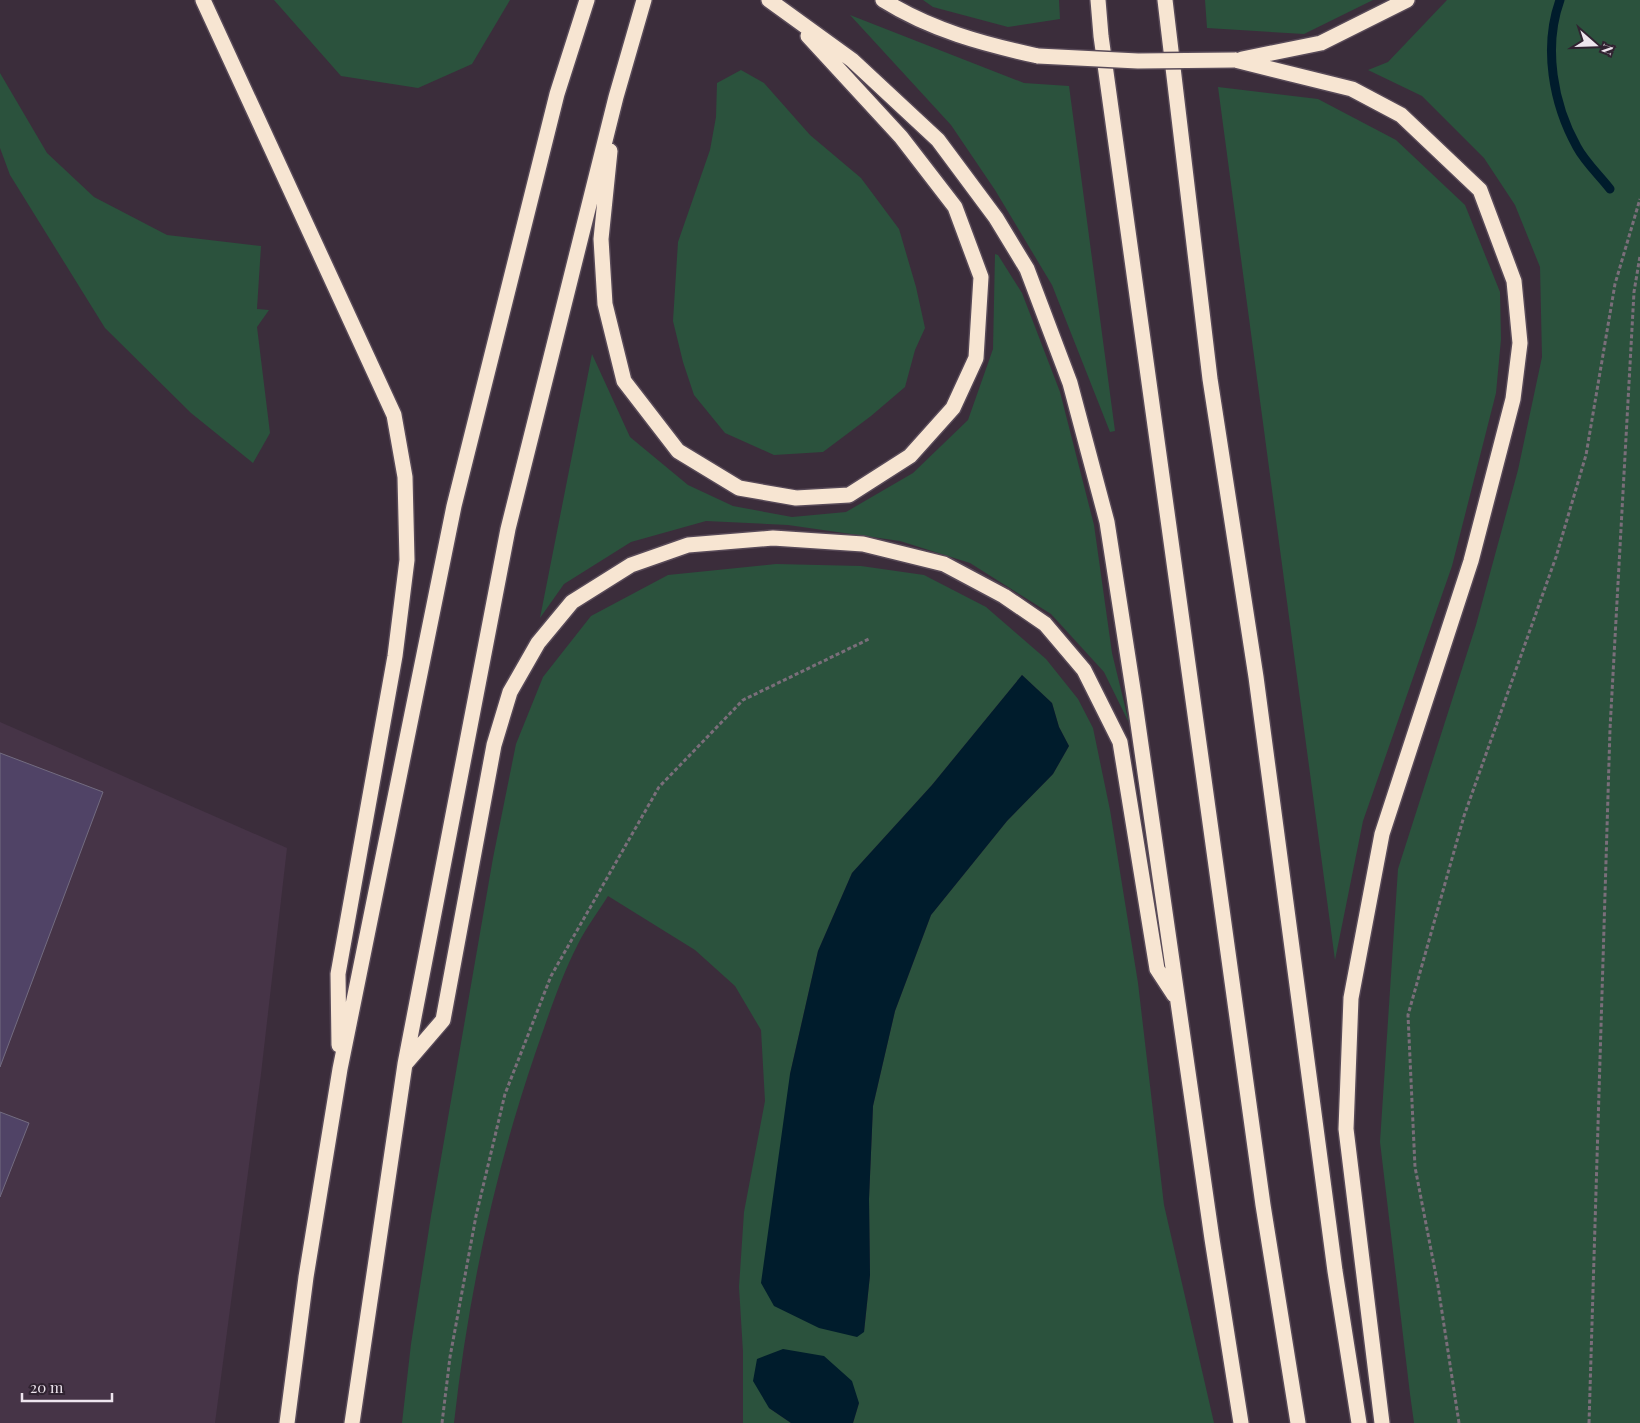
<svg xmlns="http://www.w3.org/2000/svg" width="1640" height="1423" viewBox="0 0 1640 1423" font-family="'Playfair Display',serif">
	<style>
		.built { fill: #463447 }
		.green { fill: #2b523d; fill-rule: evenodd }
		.water { fill: #001c2c }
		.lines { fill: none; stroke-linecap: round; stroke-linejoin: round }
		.stream { stroke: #001c2c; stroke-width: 9 }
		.building { fill: #504366; stroke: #736c80 }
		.highway-casing { stroke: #584a58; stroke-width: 18 }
		.path { stroke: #7a6e7a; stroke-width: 3; stroke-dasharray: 4 2.5; stroke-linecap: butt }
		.highway { stroke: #f7e5d2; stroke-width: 15 }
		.highway-bridge-casing { stroke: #584a58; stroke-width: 18; stroke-linecap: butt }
		.highway-bridge { stroke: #f7e5d2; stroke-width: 15 }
	</style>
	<rect width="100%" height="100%" fill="#3b2d3b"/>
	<path class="built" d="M0,722L287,848L261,1074L215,1423H0Z"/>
	<path class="green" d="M274,0H510L472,64L418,88L341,76Z
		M923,0H1059L1060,19L1008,27L933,7Z
		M1205,0H1373L1304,34L1207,28Z
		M1447,0H1640V1423H1414L1410,1394L1380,1142L1398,869L1476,625L1518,470L1542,357L1540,267L1515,205L1484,158L1422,96L1368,70L1388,62Z
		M850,15L1024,83L1069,86L1115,431L1110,432L1052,285L995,190L951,125Z
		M741,70L764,83L810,135L861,178L899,229L916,287L925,328L915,350L905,387L871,416L823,452L774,455L725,433L694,395L683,362L673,321L678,242L710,150L716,117L717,83Z
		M0,73L47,153L94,197L167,235L261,246L257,309L269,310L257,327L270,433L253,463L191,413L105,328L10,175L0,148Z
		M1218,87L1318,99L1396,140L1465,205L1500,292L1501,339L1496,393L1452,566L1363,821L1335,960Z
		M995,254L998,255L1022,293L1060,392L1094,525L1112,653L1129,723L1104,672L1051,614L970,563L900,541L788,525L706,521L631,542L564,584L540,618L592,354L630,437L688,485L733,506L792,517L846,512L913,473L968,420L993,349Z
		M776,564L861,566L924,575L986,607L1046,659L1078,699L1093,728L1110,810L1138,983L1164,1205L1214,1423H853L859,1403L769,1408L791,1423H743V1352L739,1287L744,1212L765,1101L761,1030L735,986L695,950L608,896C598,912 586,928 578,944C560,979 548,1017 535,1054C494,1174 468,1297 454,1423H402L411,1344L431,1216L493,858L516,744L543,677L591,616L668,575ZM1022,675L1052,703L1059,727L1069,746L1053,774L1007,821L931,915L895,1011L873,1106L869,1199L870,1275L864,1332L790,1074L818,951L852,873L932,785Z"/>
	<path class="water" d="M1022,675L1052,703L1059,727L1069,746L1053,774L1007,821L931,915L895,1011L873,1106L869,1199L870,1275L864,1332L857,1337L819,1328L774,1306L761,1283L790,1074L818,951L852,873L932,785Z
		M783,1349L824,1356L852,1381L859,1403L853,1423H791L769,1408L753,1381L757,1359Z"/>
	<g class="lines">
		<path class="stream" d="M1560,0C1543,47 1553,104 1577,147C1585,162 1600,176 1610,189"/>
	</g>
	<path class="building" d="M0,753L103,792L0,1067Z
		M0,1112L29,1123L0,1197Z"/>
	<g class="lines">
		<defs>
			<path id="highway" d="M203,0L394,415L405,477L407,560L395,656L338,974L339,1045
				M769,0L852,60L938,140L996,218L1027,269L1070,383L1107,522L1134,696L1212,1239L1241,1423
				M883,0C931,30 983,44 1038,56
				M1098,0L1101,36L1263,1205L1298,1423
				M1165,0L1210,379L1256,677L1335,1271L1359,1423
				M1242,59L1321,43L1407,0
				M1235,60L1352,89L1401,115L1480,190L1514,281L1520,343L1513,399L1471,561L1382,834L1351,998L1346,1129L1382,1423
				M610,151L601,239L605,304L624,381L678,451L739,488L796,498L849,495L910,456L953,408L976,358L981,277L955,207L901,137L808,36
				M406,1063L443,1020L494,745L510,692L538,643L572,602L631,565L688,545L773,538L863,544L944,564L1004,596L1045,624L1084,670L1120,742L1157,969L1174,995
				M287,1423L306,1277L340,1069L454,506L557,94L587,0
				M352,1423L405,1064L508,529L616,97L644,0"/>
		</defs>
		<use href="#highway" class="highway-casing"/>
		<path class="path" d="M442,1423L450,1357L476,1216L505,1094L551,976L659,787L743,700L869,639
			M1459,1423L1438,1286L1415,1167L1408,1015L1464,816L1556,557L1586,455L1615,284L1640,199
			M1589,1423L1610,729L1634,292L1640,256"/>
		<use href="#highway" class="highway"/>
		<defs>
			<path id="highway-bridge" d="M1038,56L1138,61L1235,60"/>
		</defs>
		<use href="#highway-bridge" class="highway-bridge-casing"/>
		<use href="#highway-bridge" class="highway-bridge"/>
	</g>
	<g transform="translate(1595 45) rotate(110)" stroke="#302331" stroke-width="4" paint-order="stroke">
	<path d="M0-4L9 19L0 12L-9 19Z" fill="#eee5ee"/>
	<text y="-8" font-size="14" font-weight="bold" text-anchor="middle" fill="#eee5ee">N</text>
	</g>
	<path d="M22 1393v8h90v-8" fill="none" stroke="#eee5ee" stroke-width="2.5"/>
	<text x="30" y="1393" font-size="15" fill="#eee5ee" stroke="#302331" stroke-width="4" paint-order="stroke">20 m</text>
</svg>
